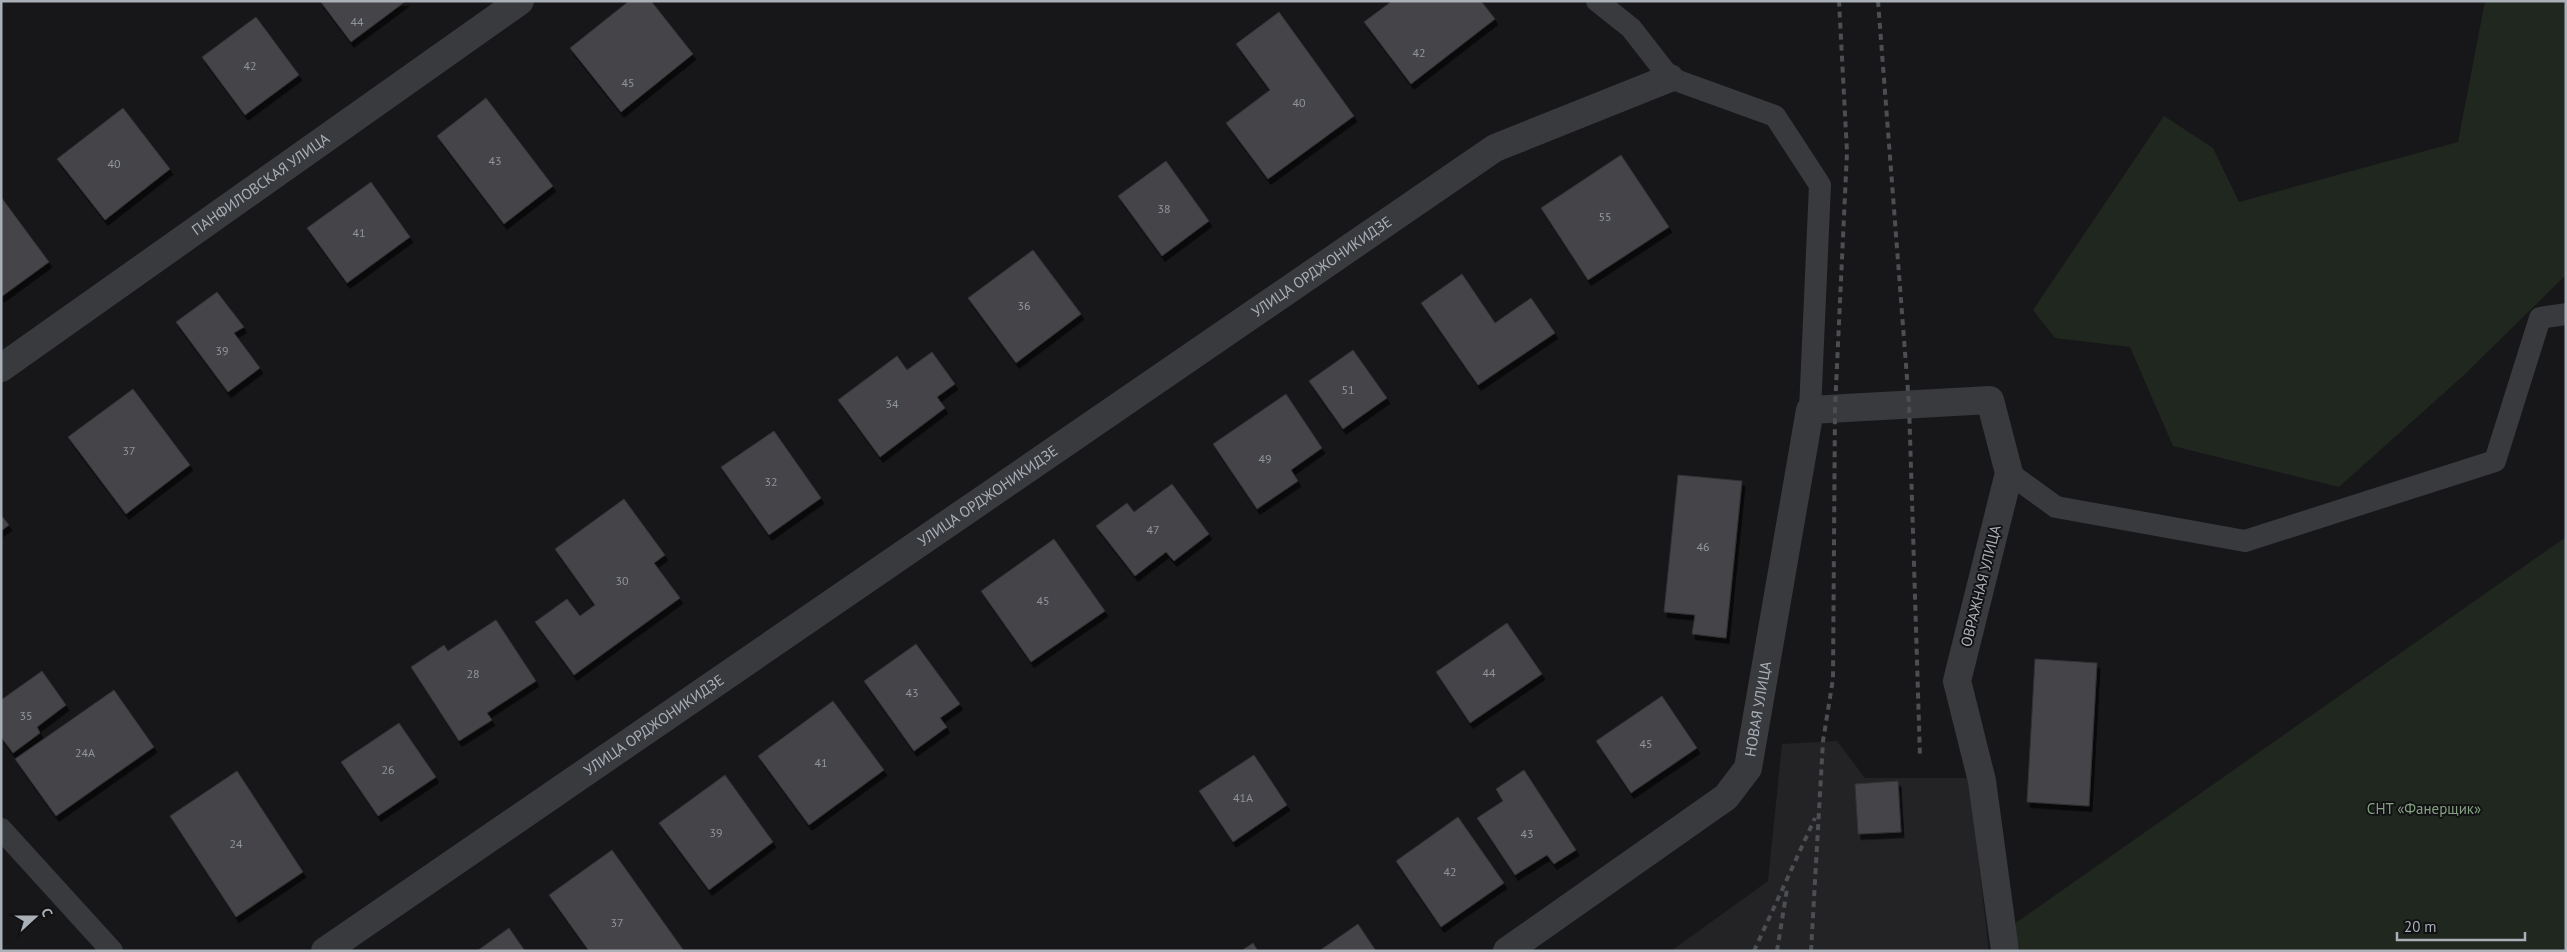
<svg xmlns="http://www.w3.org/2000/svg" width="2567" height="952" viewBox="0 0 2567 952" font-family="'PT Sans',sans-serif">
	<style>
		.built { fill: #232326 }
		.green { fill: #1f271f }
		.building { fill: #444549; stroke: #313235; filter: url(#shadow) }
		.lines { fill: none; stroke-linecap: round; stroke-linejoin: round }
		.service { stroke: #383a3e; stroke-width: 22 }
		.minor { stroke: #383a3e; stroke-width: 28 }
		.rail { stroke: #4b4e52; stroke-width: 4; stroke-dasharray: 6 5; stroke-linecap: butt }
		.labels { text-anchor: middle; stroke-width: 4; stroke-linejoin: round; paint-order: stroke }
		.number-label { font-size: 12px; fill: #90959c }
		.street-label { font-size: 15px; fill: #aab0b8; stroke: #121214 }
		.park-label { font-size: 15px; fill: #85a282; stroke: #121214 }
	</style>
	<defs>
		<filter id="shadow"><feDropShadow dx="3" dy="5.5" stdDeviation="0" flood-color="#0009"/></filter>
	</defs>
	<rect width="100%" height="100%" fill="#171719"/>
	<path class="built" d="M1837,741L1865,778H1969L1989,951H1671L1768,881L1782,744Z"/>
	<path class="green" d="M2485,1H2566V275L2463,376L2339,487L2173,446L2130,347L2055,338L2033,310L2164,116L2213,148L2239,202L2458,142Z
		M2566,537V951H2020L2014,924Z"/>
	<path class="building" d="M320,1H406L351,42Z
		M629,1H651L693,54L621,112L570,48Z
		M1392,1H1481L1495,19L1411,84L1364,22Z
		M1279,12L1354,116L1268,179L1226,123L1270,90L1236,44Z
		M256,17L299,75L245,115L202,57Z
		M486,98L553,186L504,224L437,136Z
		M123,108L170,169L105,220L57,159Z
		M1621,155L1669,227L1588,280L1541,208Z
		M1166,161L1209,221L1162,256L1118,196Z
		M371,182L410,237L347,283L307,228Z
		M1,197L49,262L1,297Z
		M1033,250L1081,314L1016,363L968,298Z
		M1462,274L1495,323L1531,298L1555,333L1478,385L1421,303Z
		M217,292L244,327L234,333L260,368L228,392L176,322Z
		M1353,350L1387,398L1343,429L1309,381Z
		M932,352L955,384L937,397L945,408L880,457L838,400L897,356L907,370Z
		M133,389L190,465L126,514L68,437Z
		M1286,394L1322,448L1291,470L1298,481L1257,509L1213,444Z
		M774,431L821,498L769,535L721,467Z
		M1678,475L1742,481L1726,638L1692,634L1695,615L1664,612Z
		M1172,484L1209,534L1174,561L1166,552L1135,576L1096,526L1127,503L1134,512Z
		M624,499L665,555L654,563L680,598L574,675L535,622L567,599L580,616L595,605L555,549Z
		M1,515L9,525L1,531Z
		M1054,539L1105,611L1031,662L981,591Z
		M496,620L536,681L487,713L492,720L459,741L411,667L444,645L448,651Z
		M1507,623L1542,674L1470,723L1436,672Z
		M916,644L960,704L940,718L947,727L914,751L864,681Z
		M2035,659L2097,663L2089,806L2027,802Z
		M42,671L66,705L37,727L40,733L13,753L1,737V700Z
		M114,690L154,747L56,816L15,759Z
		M1662,696L1697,748L1631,793L1596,741Z
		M833,701L884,770L809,825L758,756Z
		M399,723L436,777L378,816L341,762Z
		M1254,755L1287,805L1233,842L1199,791Z
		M1524,770L1576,850L1554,864L1547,855L1515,875L1477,818L1503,801L1496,789Z
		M237,771L303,872L236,917L170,816Z
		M725,775L773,842L709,890L659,823Z
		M1898,781L1901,832L1858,834L1855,784Z
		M1458,817L1504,883L1441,927L1396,861Z
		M612,850L684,951H589L549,895Z
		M1358,924L1376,951H1319Z
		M509,928L525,951H477Z
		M1253,943L1258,951H1241Z"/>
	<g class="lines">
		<path class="service" d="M1597,1L1631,28L1670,78L1775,116L1820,185L1810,410
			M2009,473L2056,507L2245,541L2495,461L2540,318L2566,314
			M1,829L112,951"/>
		<g class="minor">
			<path id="s1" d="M1,368L520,1"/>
			<path id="s2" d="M325,951L1495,148L1670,78"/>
			<path id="s3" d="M1507,951L1726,797L1748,768L1810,410L1990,400L2009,473L1957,681L1982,781L2005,951"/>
		</g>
		<path class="rail" d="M1878,1L1909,404L1920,757
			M1754,951L1815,818
			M1777,951L1787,889
			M1811,951L1823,741L1833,679L1835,408L1847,152L1839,1"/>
	</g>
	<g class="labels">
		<g class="number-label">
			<text x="357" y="26">44</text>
			<text x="1419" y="57">42</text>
			<text x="250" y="70">42</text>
			<text x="628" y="87">45</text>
			<text x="1299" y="107">40</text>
			<text x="495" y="165">43</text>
			<text x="114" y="168">40</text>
			<text x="1164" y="213">38</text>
			<text x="1605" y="221">55</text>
			<text x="359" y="237">41</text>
			<text x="1024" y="310">36</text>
			<text x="222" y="355">39</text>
			<text x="1348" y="394">51</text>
			<text x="892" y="408">34</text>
			<text x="129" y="455">37</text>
			<text x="1265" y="463">49</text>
			<text x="771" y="486">32</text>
			<text x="1153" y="534">47</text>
			<text x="1703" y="551">46</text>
			<text x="622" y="585">30</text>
			<text x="1043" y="605">45</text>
			<text x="1489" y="677">44</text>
			<text x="473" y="678">28</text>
			<text x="912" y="697">43</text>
			<text x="26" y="720">35</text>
			<text x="1646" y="748">45</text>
			<text x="85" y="757">24А</text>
			<text x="821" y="767">41</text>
			<text x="388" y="774">26</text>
			<text x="1243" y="802">41А</text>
			<text x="716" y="837">39</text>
			<text x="1527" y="838">43</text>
			<text x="236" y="848">24</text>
			<text x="1450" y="876">42</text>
			<text x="617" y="927">37</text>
		</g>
		<g class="street-label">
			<text dy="5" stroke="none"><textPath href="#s1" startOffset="318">ПАНФИЛОВСКАЯ УЛИЦА</textPath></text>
			<text dy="5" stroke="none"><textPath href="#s2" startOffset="1209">УЛИЦА ОРДЖОНИКИДЗЕ</textPath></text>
			<text dy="5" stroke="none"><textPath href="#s2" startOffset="804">УЛИЦА ОРДЖОНИКИДЗЕ</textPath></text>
			<text transform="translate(1981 586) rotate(-76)" y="5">ОВРАЖНАЯ УЛИЦА</text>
			<text dy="5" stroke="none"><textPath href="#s3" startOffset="364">НОВАЯ УЛИЦА</textPath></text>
			<text dy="5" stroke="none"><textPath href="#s2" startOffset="399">УЛИЦА ОРДЖОНИКИДЗЕ</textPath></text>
		</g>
		<g class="park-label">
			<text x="2424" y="814">СНТ «Фанерщик»</text>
		</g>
	</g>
	<rect width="2567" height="952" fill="none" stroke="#aab0b8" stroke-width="5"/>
	<g transform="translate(35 917) rotate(69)" stroke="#121214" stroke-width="4" paint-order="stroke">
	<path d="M0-4L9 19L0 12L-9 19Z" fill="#aab0b8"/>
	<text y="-8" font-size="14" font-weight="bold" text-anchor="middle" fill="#aab0b8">С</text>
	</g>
	<path d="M2397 932v8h128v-8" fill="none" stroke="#aab0b8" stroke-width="2.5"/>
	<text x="2404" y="932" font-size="15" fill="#aab0b8" stroke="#121214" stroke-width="4" paint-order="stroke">20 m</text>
</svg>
